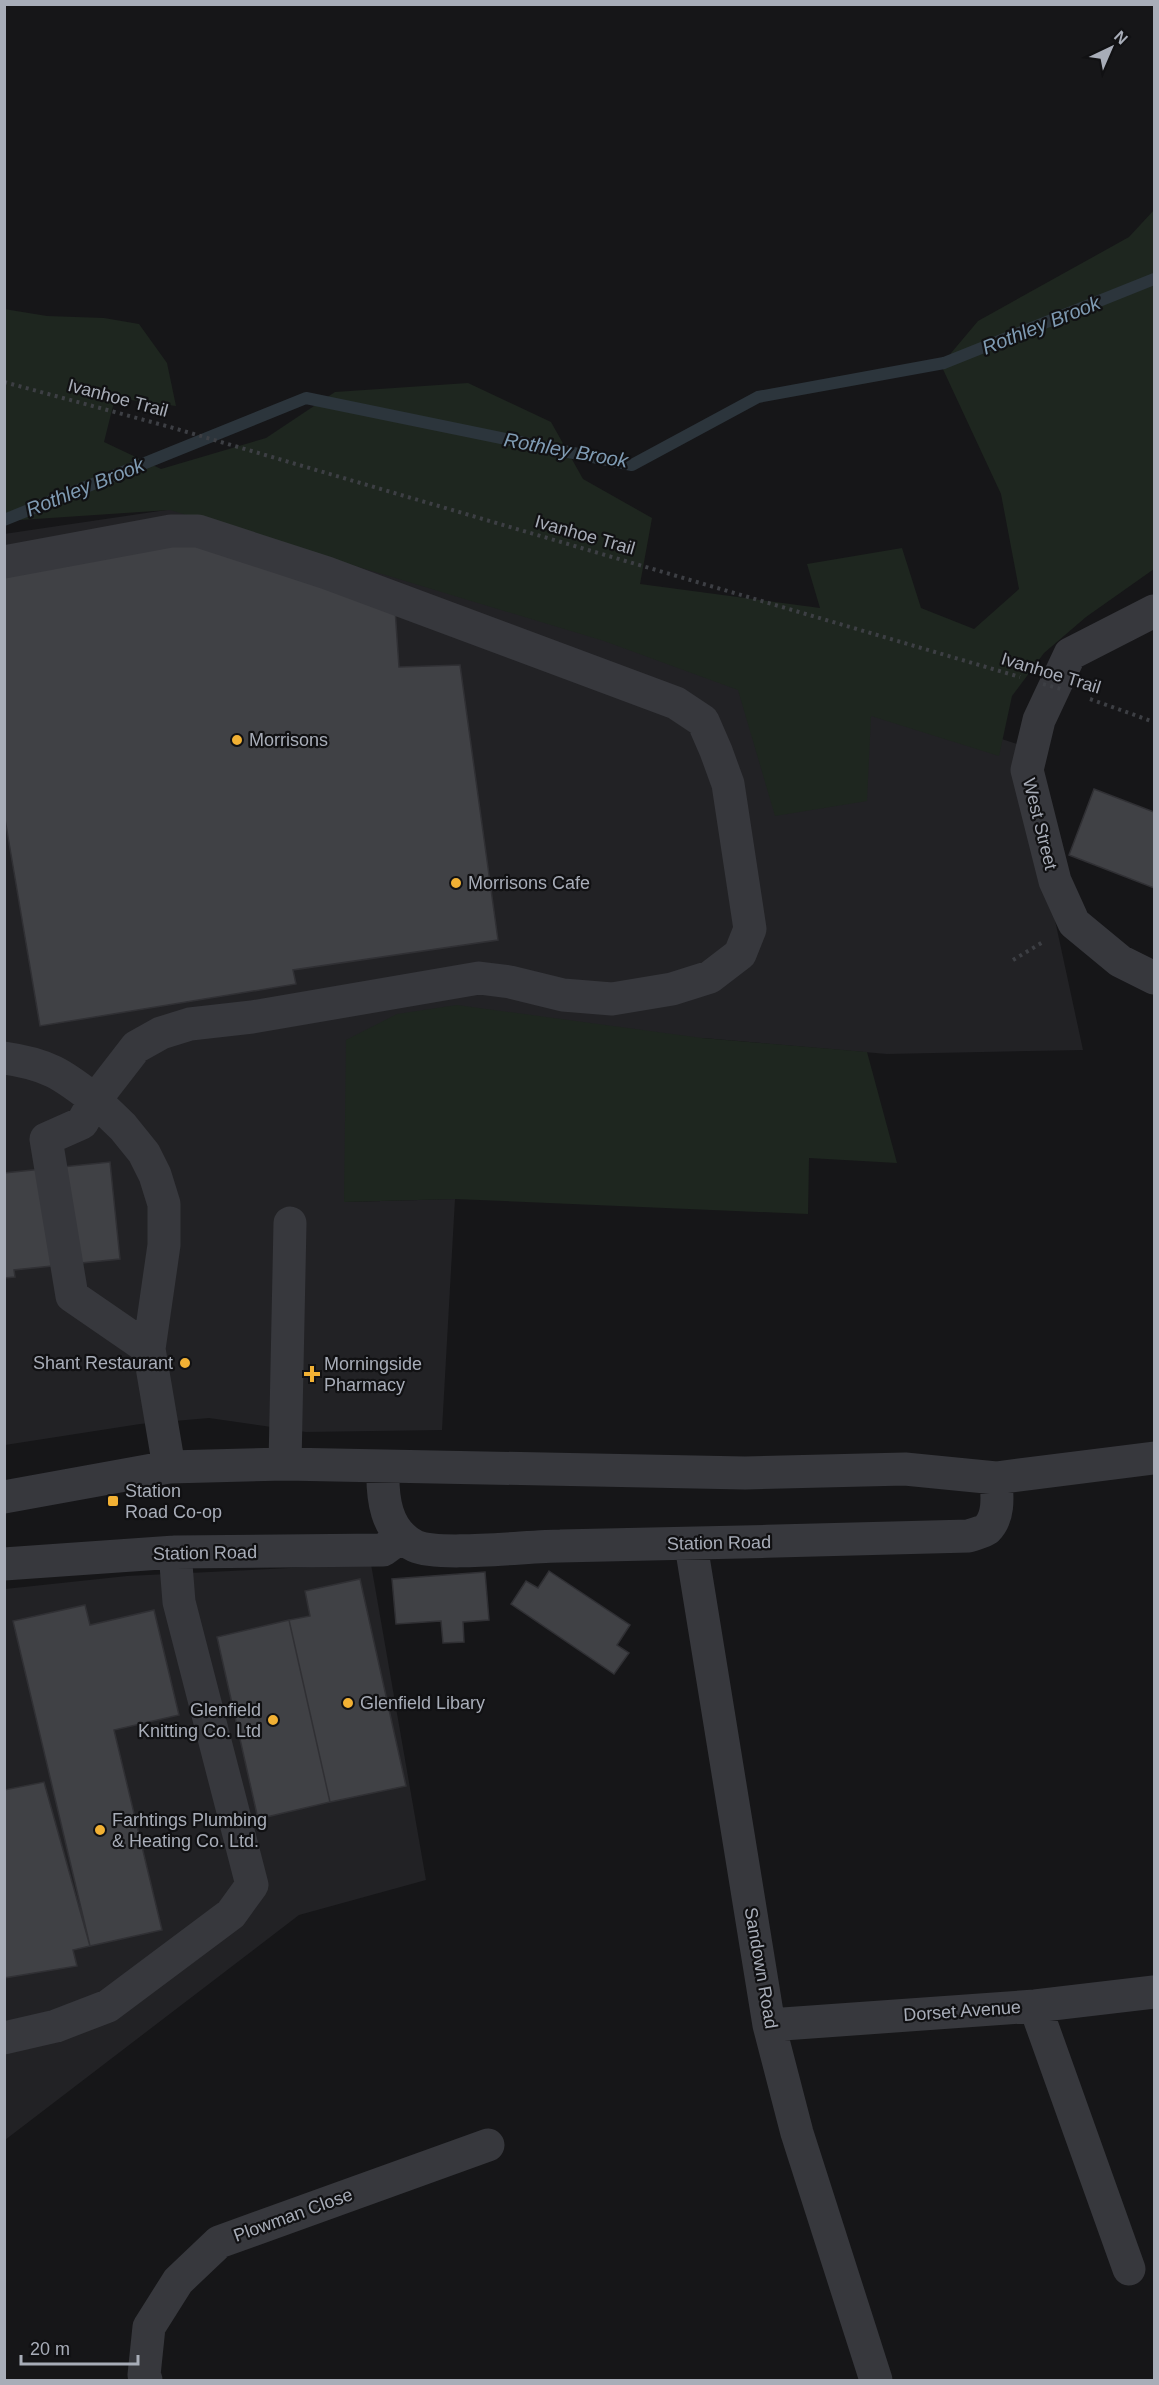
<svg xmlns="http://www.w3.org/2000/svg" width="1159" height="2385" viewBox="0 0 1159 2385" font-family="Helvetica,sans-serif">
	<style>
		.built { fill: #222225 }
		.green { fill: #1e261f }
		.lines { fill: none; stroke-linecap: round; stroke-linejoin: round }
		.stream { stroke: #2c353c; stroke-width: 12 }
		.building { fill: #404145; stroke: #303034; stroke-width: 1.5 }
		.path { stroke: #3d3f44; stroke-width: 4; stroke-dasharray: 3 4.5; stroke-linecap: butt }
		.minor { stroke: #37383d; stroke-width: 33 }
		.path-bridge { stroke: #3d3f44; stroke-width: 4; stroke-dasharray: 3 4.5; stroke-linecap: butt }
		.poi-dot { fill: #f2b134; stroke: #111113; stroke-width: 2 }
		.labels { text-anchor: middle; stroke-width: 4.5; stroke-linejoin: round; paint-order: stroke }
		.street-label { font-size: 18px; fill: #a8adb8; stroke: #111113 }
		.poi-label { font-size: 18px; fill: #a8adb8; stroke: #111113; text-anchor: start }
		.water-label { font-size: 20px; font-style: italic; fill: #7f9bb3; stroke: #111113 }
	</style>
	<rect width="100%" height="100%" fill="#161618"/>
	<path class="built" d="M261,496L1017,744L1083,1050L887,1054L702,1038L344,1202L455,1199L442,1430L306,1432L209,1418L140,1424L5,1445L4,534Z
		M371,1564L426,1880L299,1915L5,2140V1589L127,1576Z"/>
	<path class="green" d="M1154,210V569L1086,617L1044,653L1012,696L999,756L871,716L867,801L775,816L738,690L604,641L170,510L5,521L4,309L47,316L104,318L139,324L167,363L176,406L115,398L104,442L161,469L266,438L335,392L468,383L551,422L583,479L652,518L640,584L820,608L807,564L902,548L921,608L974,629L1019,589L1001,494L941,365L978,321L1129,237Z
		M457,1005L702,1038L867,1052L897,1163L809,1158L808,1214L455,1199L344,1202L346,1040L397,1014Z"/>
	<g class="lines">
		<path class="stream" d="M4,520L306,398L632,465L758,397L944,363L1154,279"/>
	</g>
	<path class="building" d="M190,542L395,609L399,667L460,665L498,940L293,970L296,984L40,1026L4,813V576Z
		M1094,789L1154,812V888L1069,855Z
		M110,1162L120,1259L14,1270L15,1277L4,1278V1173Z
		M549,1571L630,1625L617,1645L629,1653L614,1674L511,1604L526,1581L538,1588Z
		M485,1572L489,1620L463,1622L464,1642L443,1643L441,1621L396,1624L392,1579Z
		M360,1579L406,1786L330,1802L289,1620L310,1616L305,1591Z
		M85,1605L90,1625L154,1610L179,1715L114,1730L162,1930L90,1946L13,1621Z
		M289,1620L330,1802L258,1819L217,1637Z
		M44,1782L90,1946L73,1950L77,1966L4,1978V1790Z"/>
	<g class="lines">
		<path class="path" d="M4,382L170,427L1020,677
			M1090,699L1154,722
			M1013,960L1043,942"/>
		<path class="minor" d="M4,562L171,531H198L327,573L676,703L703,721L716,751L728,784L750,929L740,954L710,977L672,989L612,999L563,995L510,982L479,978L252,1017L190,1024L161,1033L136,1047L95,1100L123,1127L144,1153L155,1175L164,1204V1245L149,1349L169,1467
			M1154,611L1070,654L1039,720L1027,770L1055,881L1074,923L1120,961L1154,978
			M4,1058C47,1064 62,1074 95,1100L82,1123L46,1139L72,1296L149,1349
			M285,1464L290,1223
			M383,1467C382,1497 385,1531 415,1546C439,1557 528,1546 560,1546C696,1543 833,1540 969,1536C974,1534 983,1532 987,1529C1000,1516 997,1494 996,1478
			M4,1497L169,1467L285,1464L745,1473L905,1469L996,1478L1154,1458
			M691,1545L769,2025L797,2133L876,2380
			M4,1564L175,1552L383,1550L401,1537
			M1035,2006L1129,2269
			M769,2025L1035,2006L1154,1992
			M4,2038L56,2026L108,2006L231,1914L252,1885L179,1602L175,1552
			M146,2380L144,2375L149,2327L178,2281L219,2242L488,2145"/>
		<path class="path-bridge" d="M1043,684L1061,689"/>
	</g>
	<g class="poi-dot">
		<circle cx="237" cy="740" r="6"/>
		<circle cx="456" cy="883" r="6"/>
		<circle cx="185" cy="1363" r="6"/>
		<path d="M309 1365h6v6h6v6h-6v6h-6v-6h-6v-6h6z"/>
		<rect x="107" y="1495" width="12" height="12" rx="3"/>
		<circle cx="348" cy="1703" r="6"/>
		<circle cx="273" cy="1720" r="6"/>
		<circle cx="100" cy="1830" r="6"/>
	</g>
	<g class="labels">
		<g class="street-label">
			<text transform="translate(118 398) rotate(15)" y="6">Ivanhoe Trail</text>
			<text transform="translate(585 535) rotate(16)" y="6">Ivanhoe Trail</text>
			<text transform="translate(1051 673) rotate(17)" y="6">Ivanhoe Trail</text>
			<text transform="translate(1040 824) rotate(76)" y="6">West Street</text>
			<text transform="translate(719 1543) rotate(-1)" y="6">Station Road</text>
			<text transform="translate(205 1553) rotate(-1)" y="6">Station Road</text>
			<text transform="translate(761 1968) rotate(80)" y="6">Sandown Road</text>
			<text transform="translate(962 2011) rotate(-4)" y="6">Dorset Avenue</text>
			<text transform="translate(293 2215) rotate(-20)" y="6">Plowman Close</text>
		</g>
		<g class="poi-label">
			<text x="249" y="746">Morrisons</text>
			<text x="468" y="889">Morrisons Cafe</text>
			<text x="173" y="1369" text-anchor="end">Shant Restaurant</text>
			<text x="324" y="1370">Morningside<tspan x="324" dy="21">Pharmacy</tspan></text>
			<text x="125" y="1497">Station<tspan x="125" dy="21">Road Co-op</tspan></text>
			<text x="360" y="1709">Glenfield Libary</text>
			<text x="261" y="1716" text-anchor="end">Glenfield<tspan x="261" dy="21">Knitting Co. Ltd</tspan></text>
			<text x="112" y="1826">Farhtings Plumbing<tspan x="112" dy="21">&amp; Heating Co. Ltd.</tspan></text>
		</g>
		<g class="water-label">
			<text transform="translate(1041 325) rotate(-22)" y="7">Rothley Brook</text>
			<text transform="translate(566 450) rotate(10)" y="7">Rothley Brook</text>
			<text transform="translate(85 487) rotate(-22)" y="7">Rothley Brook</text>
		</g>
	</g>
	<rect width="1159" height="2385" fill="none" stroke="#a8adb8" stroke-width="12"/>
	<g transform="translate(1111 48) rotate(44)" stroke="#111113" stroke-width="4.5" paint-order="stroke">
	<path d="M0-4.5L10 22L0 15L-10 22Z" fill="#a8adb8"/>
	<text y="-9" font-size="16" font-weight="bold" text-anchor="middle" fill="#a8adb8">N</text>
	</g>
	<path d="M21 2355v9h117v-9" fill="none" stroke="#a8adb8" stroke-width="3"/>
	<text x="30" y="2355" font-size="18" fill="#a8adb8" stroke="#111113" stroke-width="4.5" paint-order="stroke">20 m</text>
</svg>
